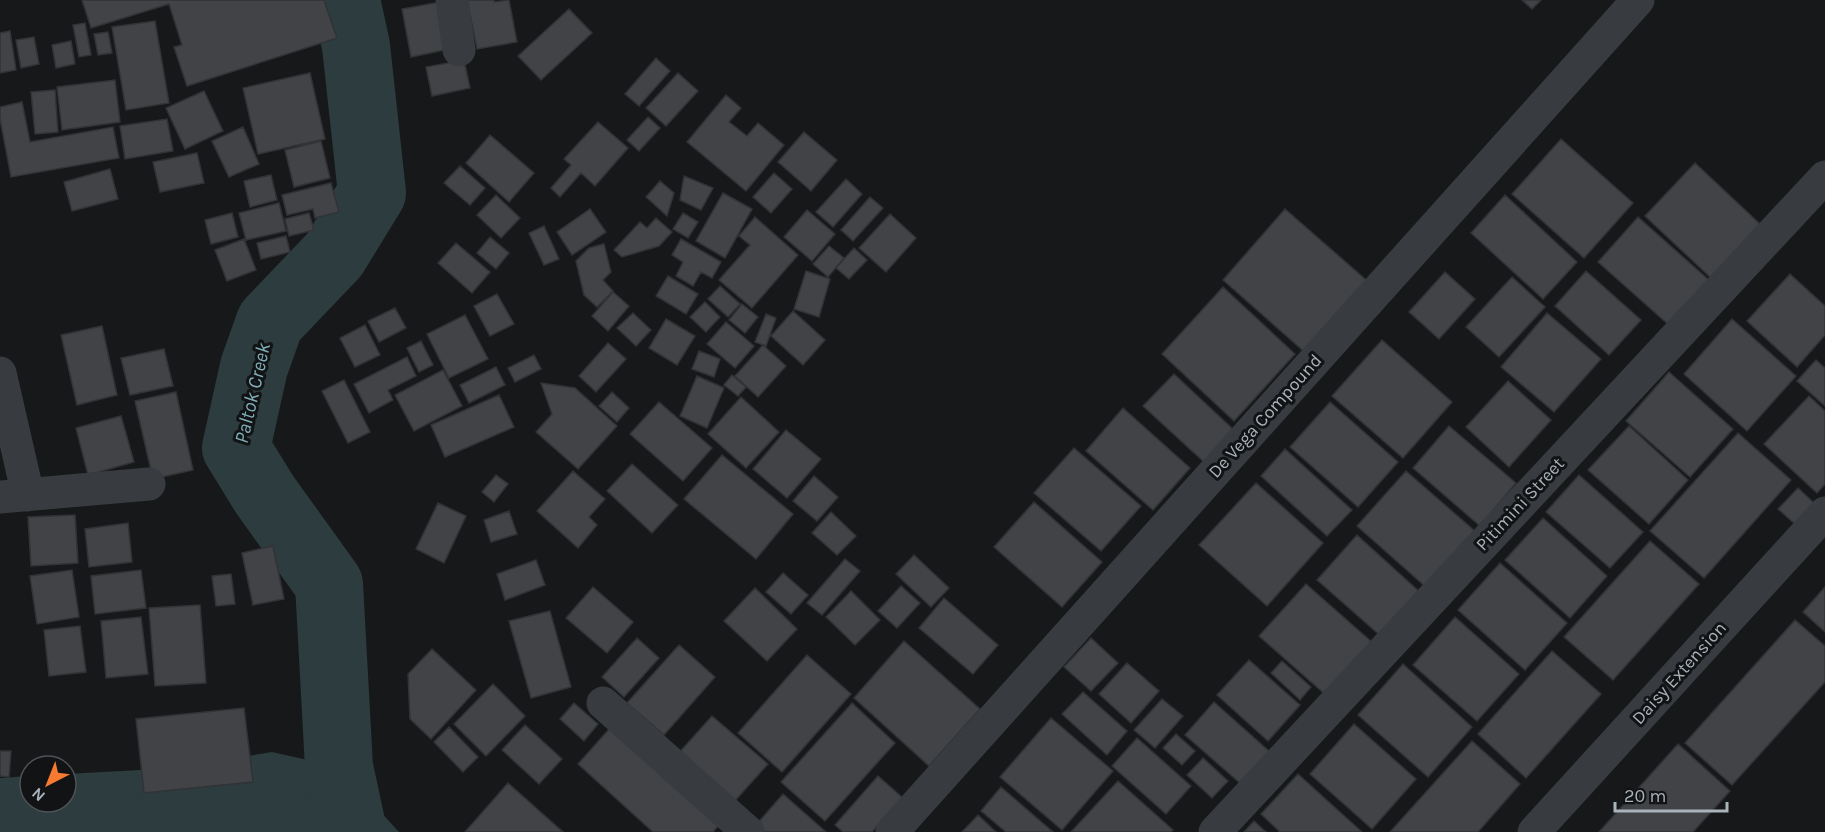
<svg xmlns="http://www.w3.org/2000/svg" width="1825" height="832" viewBox="0 0 1825 832" font-family="Karla,sans-serif">
	<style>
		.water { fill: #2d3c3e }
		.lines { fill: none; stroke-linecap: round; stroke-linejoin: round }
		.river { stroke: #2d3c3e; stroke-width: 68 }
		.building { fill: #414347; stroke: #313336; stroke-width: 1.5 }
		.minor { stroke: #383b3f; stroke-width: 33 }
		.labels { text-anchor: middle; stroke-width: 6; stroke-linejoin: round; paint-order: stroke }
		.street-label { font-size: 18px; fill: #a9b3ba; stroke: #121315 }
		.water-label { font-size: 20px; font-style: italic; fill: #7fadb6; stroke: #121315 }
	</style>
	<rect width="100%" height="100%" fill="#17181a"/>
	<path class="water" d="M272,752L339,767L399,832H265L219,825L134,832H0V778L30,776V802H66V774L177,768Z"/>
	<g class="lines">
		<path class="river" d="M346,0L356,46L372,193L334,255L270,322L254,367L236,448L265,495L329,584L339,767L353,832
			M143,832L177,824L246,817L301,832"/>
	</g>
	<path class="building" d="M82,0H324L337,38L187,86L174,47L182,45L169,4L91,28Z
		M467,0H494V2L509,0L517,42L477,49Z
		M1522,0H1541L1532,9Z
		M445,1L454,48L411,57L402,9Z
		M569,9L592,33L541,80L518,56Z
		M155,21L169,103L126,110L112,27Z
		M85,23L91,55L79,57L73,25Z
		M10,31L16,70L0,73V33Z
		M108,32L112,53L98,55L94,34Z
		M34,37L39,64L21,68L16,40Z
		M71,41L75,64L56,68L52,45Z
		M656,58L670,71L639,106L625,94Z
		M464,60L470,88L432,96L426,67Z
		M310,73L325,139L258,154L243,88Z
		M678,73L698,91L666,126L646,108Z
		M115,80L120,122L62,130L57,87Z
		M55,90L58,132L35,134L31,92Z
		M204,91L223,131L185,149L166,108Z
		M726,95L741,108L729,122L747,136L758,123L784,145L746,191L687,142Z
		M22,102L30,142L113,127L119,158L11,177L0,119V107Z
		M648,117L660,128L639,151L627,140Z
		M167,119L173,151L125,159L120,126Z
		M598,122L628,148L595,186L581,173L560,197L551,188L571,165L564,159Z
		M243,127L259,164L229,177L212,141Z
		M804,132L837,160L811,191L778,162Z
		M490,135L534,173L509,202L466,163Z
		M1561,139L1633,203L1584,258L1512,194Z
		M321,141L330,178L294,187L285,150Z
		M197,153L204,183L160,192L153,162Z
		M1695,163L1760,224L1711,278L1645,216Z
		M460,166L485,188L470,205L444,183Z
		M110,169L118,199L72,211L64,182Z
		M774,173L792,189L771,213L753,197Z
		M271,175L277,200L250,207L244,181Z
		M684,176L713,188L701,210L680,200Z
		M846,179L862,194L833,227L816,212Z
		M660,181L674,193L667,216L646,197Z
		M331,183L339,212L315,218L313,209L287,215L282,195Z
		M723,193L752,209L725,258L696,241Z
		M496,195L520,218L501,238L477,215Z
		M1505,195L1577,262L1543,299L1471,233Z
		M870,197L883,208L853,241L841,230Z
		M279,203L286,231L246,240L239,213Z
		M590,209L606,232L572,255L557,232Z
		M1285,209L1372,285L1309,356L1223,280Z
		M807,210L835,234L812,261L784,237Z
		M232,213L238,237L211,244L205,220Z
		M309,213L314,230L289,236L285,219Z
		M683,213L698,222L688,238L673,229Z
		M890,214L916,238L886,272L859,248Z
		M755,217L798,255L752,308L719,280L750,245L739,236Z
		M1638,217L1710,281L1670,326L1598,262Z
		M656,218L672,232L659,246L622,257L614,250L640,222L647,228Z
		M544,226L559,259L544,265L529,233Z
		M286,236L290,252L261,259L257,243Z
		M490,237L509,253L496,269L477,253Z
		M244,239L256,270L227,281L215,250Z
		M681,239L721,262L712,278L701,272L693,286L676,276L683,262L672,255Z
		M456,243L490,272L472,293L438,263Z
		M604,244L611,272L603,280L613,291L597,307L584,295L576,261L589,248Z
		M829,246L844,258L828,277L813,264Z
		M854,248L867,260L849,279L836,268Z
		M806,271L830,279L819,317L794,309Z
		M1586,271L1641,320L1609,355L1555,306Z
		M1445,272L1475,299L1439,339L1409,312Z
		M1790,274L1825,306V335L1797,367L1747,321Z
		M668,276L698,294L686,314L656,296Z
		M1512,277L1545,307L1499,357L1466,327Z
		M720,286L740,304L728,317L708,299Z
		M1223,287L1295,354L1234,421L1162,354Z
		M613,292L629,306L608,331L592,316Z
		M497,294L514,324L490,336L474,306Z
		M705,302L720,317L706,332L690,317Z
		M742,304L758,317L745,333L729,320Z
		M395,308L406,328L379,342L368,321Z
		M793,311L825,340L803,365L771,336Z
		M633,313L651,330L636,346L617,328Z
		M1547,313L1601,359L1554,412L1501,367Z
		M766,314L776,318L766,346L755,342Z
		M465,315L488,359L449,378L427,334Z
		M666,319L695,336L677,365L649,348Z
		M1732,319L1796,376L1747,431L1684,374Z
		M726,322L754,346L735,368L707,344Z
		M365,325L380,355L355,367L340,338Z
		M102,326L117,395L77,405L61,335Z
		M1382,340L1452,402L1403,458L1332,396Z
		M421,341L433,365L419,372L407,348Z
		M608,343L626,359L596,392L579,376Z
		M763,345L786,366L758,397L735,376Z
		M164,349L173,386L130,395L121,358Z
		M699,351L720,359L714,377L692,369Z
		M534,355L541,369L515,382L508,368Z
		M407,357L416,376L388,390L393,400L369,413L354,384Z
		M1816,360L1825,368V406L1797,381Z
		M496,367L505,385L469,403L460,385Z
		M443,370L462,406L414,431L395,395Z
		M1669,372L1733,429L1690,477L1626,421Z
		M1174,374L1235,431L1205,463L1143,406Z
		M732,375L746,387L738,396L724,385Z
		M697,376L724,388L707,428L680,416Z
		M344,380L370,432L348,443L322,391Z
		M1508,381L1551,420L1509,467L1466,427Z
		M541,383L575,388L617,426L578,469L536,432L552,414Z
		M176,392L193,470L153,479L135,401Z
		M612,392L629,408L617,422L599,406Z
		M499,395L514,427L445,457L431,425Z
		M1809,396L1825,411V484L1817,493L1764,444Z
		M741,397L779,432L746,468L708,434Z
		M659,402L712,448L683,481L630,434Z
		M1330,402L1398,462L1358,507L1290,447Z
		M1123,408L1190,468L1153,510L1086,451Z
		M121,416L134,462L88,475L76,428Z
		M1449,426L1516,483L1480,526L1413,468Z
		M1629,426L1688,480L1649,524L1588,470Z
		M786,430L821,459L787,498L753,469Z
		M1738,433L1791,480L1704,578L1650,531Z
		M1074,448L1141,506L1101,551L1034,493Z
		M1285,449L1352,510L1327,536L1261,476Z
		M722,455L793,514L756,559L684,499Z
		M632,464L678,505L652,533L607,491Z
		M573,471L605,499L589,517L597,525L578,548L537,511Z
		M1406,471L1476,532L1427,588L1357,526Z
		M496,475L508,484L494,502L482,492Z
		M1579,475L1643,532L1610,568L1546,512Z
		M814,476L838,497L817,521L793,501Z
		M1256,483L1323,543L1267,606L1199,545Z
		M1798,488L1814,503L1795,524L1778,509Z
		M1034,502L1102,562L1062,607L994,547Z
		M438,503L466,516L444,563L416,549Z
		M509,511L517,534L491,542L484,520Z
		M831,512L856,536L837,555L812,533Z
		M75,515L78,563L31,566L28,517Z
		M1543,518L1607,576L1570,618L1505,560Z
		M128,523L132,562L89,567L85,529Z
		M1357,535L1422,594L1383,638L1317,580Z
		M1650,541L1699,584L1613,680L1564,637Z
		M273,546L284,599L253,605L242,553Z
		M914,555L949,588L931,607L896,574Z
		M845,559L860,571L822,615L807,603Z
		M536,560L545,585L505,600L497,574Z
		M1500,563L1567,623L1525,670L1458,610Z
		M72,570L79,617L37,624L30,576Z
		M141,570L146,608L95,614L91,576Z
		M783,573L808,595L791,614L766,592Z
		M231,574L235,604L216,606L212,576Z
		M1306,584L1373,643L1327,696L1259,636Z
		M901,586L920,603L897,628L878,611Z
		M593,587L633,622L607,653L566,618Z
		M1825,587V632L1803,612Z
		M755,588L797,629L767,661L724,621Z
		M851,591L880,620L855,645L826,617Z
		M944,598L998,645L973,674L919,628Z
		M200,605L206,683L155,686L149,608Z
		M550,611L571,687L531,698L509,621Z
		M141,617L148,674L106,678L101,621Z
		M1455,617L1519,674L1477,721L1413,665Z
		M1795,620L1825,646V682L1732,785L1685,743Z
		M80,626L86,672L49,676L44,630Z
		M637,638L659,658L624,697L602,677Z
		M1091,638L1118,663L1091,691L1064,667Z
		M904,641L980,709L929,766L854,698Z
		M679,645L715,677L664,735L627,703Z
		M432,649L476,690L431,739L410,719L408,674Z
		M1552,651L1601,694L1526,778L1478,734Z
		M807,655L851,694L782,772L738,733Z
		M1249,660L1300,705L1268,741L1217,695Z
		M1282,661L1311,687L1300,700L1271,673Z
		M1127,663L1159,691L1131,723L1099,694Z
		M1403,664L1472,727L1428,777L1358,715Z
		M493,684L525,716L486,756L454,724Z
		M1083,692L1127,731L1107,755L1062,714Z
		M1162,699L1183,716L1155,748L1134,730Z
		M1214,702L1269,751L1241,784L1185,735Z
		M574,703L598,724L584,741L560,719Z
		M852,703L895,743L825,821L781,782Z
		M244,708L253,782L144,793L136,719Z
		M712,716L768,764L733,803L677,755Z
		M1051,718L1113,771L1062,830L1000,777Z
		M1354,724L1416,779L1372,829L1310,774Z
		M525,725L562,759L539,784L502,750Z
		M449,727L478,757L463,772L434,742Z
		M610,728L718,826L713,832H653L578,764Z
		M1176,734L1195,751L1182,765L1163,748Z
		M1137,738L1191,786L1166,814L1112,766Z
		M1472,741L1520,784L1478,832H1390Z
		M1678,744L1730,791L1693,832H1599Z
		M0,751H11L9,777L0,776Z
		M1203,758L1228,781L1212,798L1187,775Z
		M1298,774L1362,832H1280L1261,814Z
		M878,776L903,798L872,832H843L835,825Z
		M1118,781L1173,830L1171,832H1071Z
		M508,783L563,832H465Z
		M1001,787L1053,832H1006L981,811Z
		M783,794L826,832H765L756,825Z
		M978,815L996,832H962Z
		M1254,821L1266,832H1244Z"/>
	<g class="lines">
		<path class="minor" d="M452,0L459,50
			M0,373L28,495
			M0,497L149,484
			M603,703L748,832
			M892,832L1638,0
			M1215,832L1825,177
			M1534,832L1825,513"/>
	</g>
	<g class="labels">
		<g class="street-label">
			<text transform="translate(1265 416) rotate(-48)" y="6">De Vega Compound</text>
			<text transform="translate(1520 504) rotate(-47)" y="6">Pitimini Street</text>
			<text transform="translate(1679 673) rotate(-48)" y="6">Daisy Extension</text>
		</g>
		<g class="water-label">
			<text transform="translate(252 393) rotate(-77)" y="7">Paltok Creek</text>
		</g>
	</g>
	<g transform="translate(48 784) rotate(222)"><circle r="28" fill="#121315" stroke="#4e5357" stroke-width="1.5"/>
	<path d="M0-4.5L10 22L0 15L-10 22Z" fill="#f87a31"/>
	<text y="-9" font-size="16" font-weight="bold" text-anchor="middle" fill="#a9b3ba">N</text>
	</g>
	<path d="M1615 802v9h112v-9" fill="none" stroke="#a9b3ba" stroke-width="3"/>
	<text x="1624" y="802" font-size="18" fill="#a9b3ba" stroke="#121315" stroke-width="4.5" paint-order="stroke">20 m</text>
</svg>
